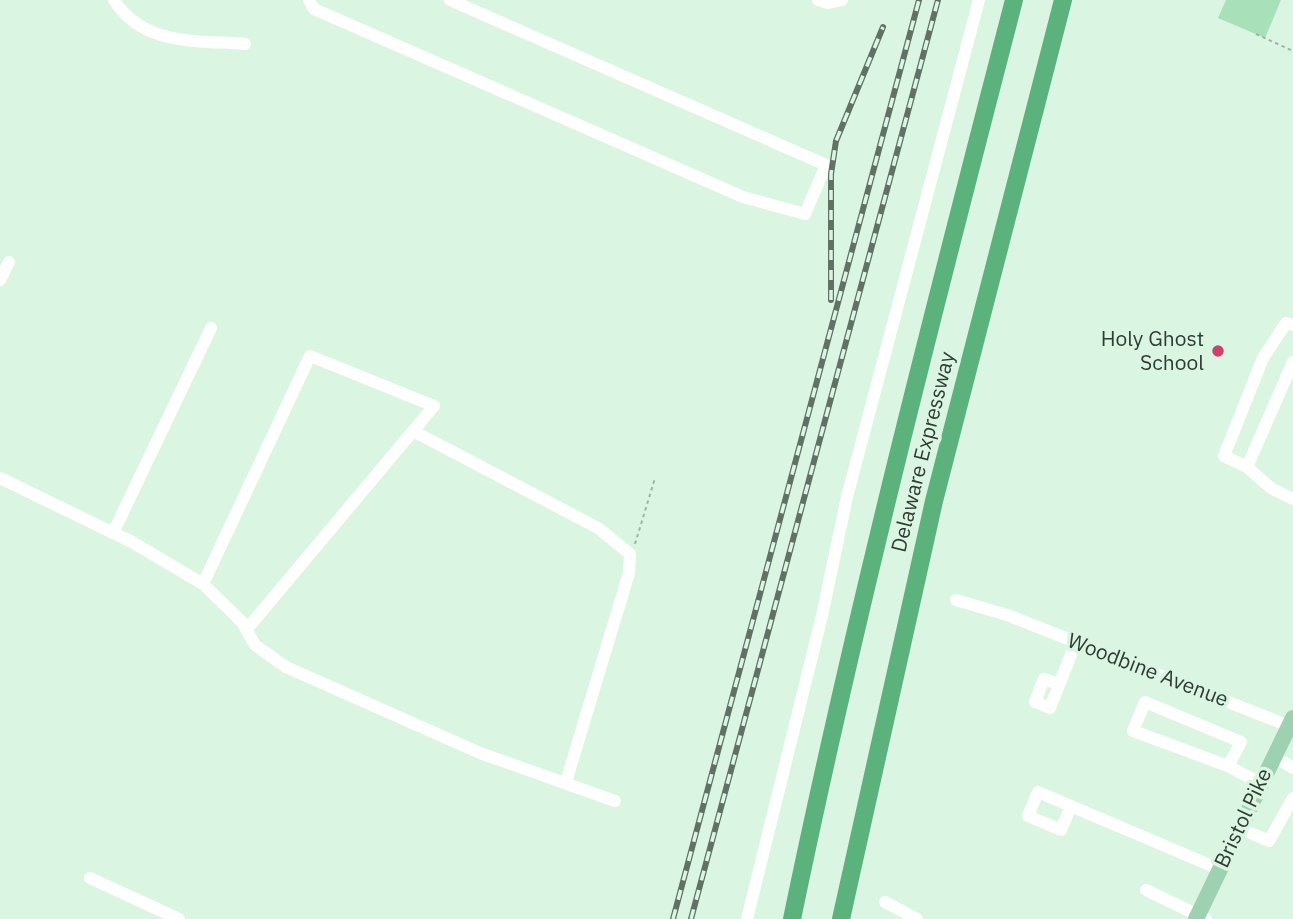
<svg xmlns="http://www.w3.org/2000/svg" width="1293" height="919" viewBox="0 0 1293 919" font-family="'IBM Plex Sans',sans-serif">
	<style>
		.green { fill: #a8e0ba }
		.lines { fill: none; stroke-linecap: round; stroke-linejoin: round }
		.path { stroke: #9fb5a5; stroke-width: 2; stroke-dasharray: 3.5 3.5; stroke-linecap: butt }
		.minor { stroke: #fff; stroke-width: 12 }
		.major { stroke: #9dd1b1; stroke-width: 16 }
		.highway { stroke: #5cb27d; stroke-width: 18 }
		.rail-casing { stroke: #617166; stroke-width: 6 }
		.rail { stroke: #daf6e3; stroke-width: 3.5; stroke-dasharray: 10; stroke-linecap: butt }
		.poi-dot { fill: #ce416f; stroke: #daf6e3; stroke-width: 2.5 }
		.labels { text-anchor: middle; stroke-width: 7; stroke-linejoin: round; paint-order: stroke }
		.poi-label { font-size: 21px; fill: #303b33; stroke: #daf6e3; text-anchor: end }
		.street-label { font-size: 21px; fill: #303b33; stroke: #daf6e3 }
	</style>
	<rect width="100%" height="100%" fill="#daf6e3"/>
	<path class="green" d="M1226,0H1281L1265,38L1218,18Z"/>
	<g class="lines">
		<path class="path" d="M1256,34L1293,51
			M635,544L655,478"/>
		<path class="minor" d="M114,0C144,47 198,40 245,44
			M309,0L314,9L743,197L805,214L826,165L450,0
			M818,0L828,3L842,0
			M0,280L9,262
			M1293,362L1247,467L1271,488L1293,499
			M413,431L598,528L630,554L629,573L566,782
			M1247,467L1224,456L1263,358L1286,323L1293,325
			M0,478L132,542L203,584L242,622L255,645L286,667L480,753L615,801
			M113,533L211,328
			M203,584L310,356L434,406L247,629
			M956,600L1007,615L1289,726
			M1059,684L1044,679L1035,702L1050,708L1076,642
			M1273,756L1293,768
			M1228,766L1241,742L1145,702L1133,731L1228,766L1260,783
			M1071,806L1061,830L1028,816L1038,792L1219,869
			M1239,828L1269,841L1293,798
			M90,878L179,919
			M1146,890L1206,919
			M885,902L917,919
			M747,919L822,616L847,497L979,0"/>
		<path class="major" d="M1196,919L1293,718"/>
		<path class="highway" d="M792,919C856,610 935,305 1014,0
			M841,919L934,501L1063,0"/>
		<defs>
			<path id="rail" d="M831,300V174L836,141L883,27
				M673,919L919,0
				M691,919L938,0"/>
		</defs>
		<use href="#rail" class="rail-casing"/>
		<use href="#rail" class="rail"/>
	</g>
	<circle class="poi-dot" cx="1218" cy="351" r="7"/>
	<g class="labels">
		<g class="poi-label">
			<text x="1204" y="346">Holy Ghost<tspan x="1204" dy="24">School</tspan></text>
		</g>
		<g class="street-label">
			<text transform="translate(923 452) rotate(-76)" y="7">Delaware Expressway</text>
			<text transform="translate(1148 670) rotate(21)" y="7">Woodbine Avenue</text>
			<text transform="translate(1243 818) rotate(-65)" y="7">Bristol Pike</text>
		</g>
	</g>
</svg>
